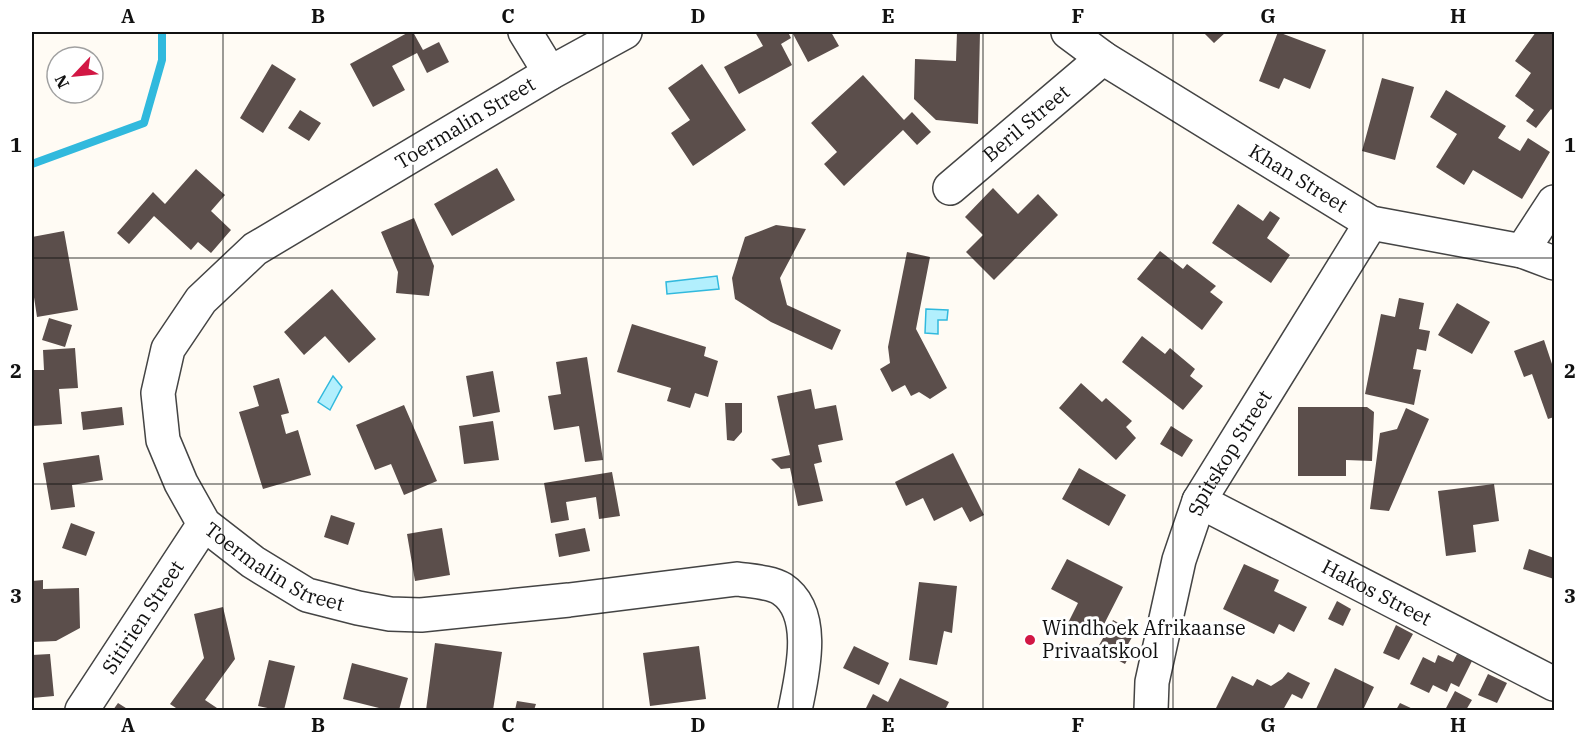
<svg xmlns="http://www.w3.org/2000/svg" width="1586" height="742" viewBox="0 0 1586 742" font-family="'IBM Plex Serif',serif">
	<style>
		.water { fill: #b2effd; stroke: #31b9dd; stroke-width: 1.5 }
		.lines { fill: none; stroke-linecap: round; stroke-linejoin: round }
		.stream { stroke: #31b9dd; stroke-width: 8 }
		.building { fill: #5b4e4b }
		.minor-casing { stroke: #444; stroke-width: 36 }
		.minor { stroke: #fff; stroke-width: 33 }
		.grid { fill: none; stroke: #111; stroke-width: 1.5; stroke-opacity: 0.55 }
		.poi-dot { fill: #d21744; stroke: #fff; stroke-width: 2 }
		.labels { text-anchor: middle; stroke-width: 6; stroke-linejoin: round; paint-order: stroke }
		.street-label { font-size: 20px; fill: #111; stroke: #fff }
		.poi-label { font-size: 20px; fill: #111; stroke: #fff; text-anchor: start }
		.neatline { fill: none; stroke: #111; stroke-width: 2 }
		.grid-label { font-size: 20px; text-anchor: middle; font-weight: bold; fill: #111 }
	</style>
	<rect width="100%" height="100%" fill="#fffbf4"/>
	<path class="water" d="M717,276L719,289L667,294L666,282Z
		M926,309L948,310L947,320H938V334L925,333Z
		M333,376L342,387L330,410L318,402Z"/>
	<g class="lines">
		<path class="stream" d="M32,164L144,123L162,60V32"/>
	</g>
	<path class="building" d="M409,32H413L423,50L439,42L449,62L427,73L417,53L392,66L405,90L373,107L350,64Z
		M755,32H788L791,38L781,44L792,65L739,94L724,67L763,46Z
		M792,32H831L839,46L808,62Z
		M957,32H980L978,124L936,120L914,99L915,59L956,61Z
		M1203,32H1226L1214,43Z
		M1278,32L1326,50L1310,89L1284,78L1279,89L1259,81Z
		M1536,32H1554V112L1551,109L1536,128L1526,121L1534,110L1515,96L1531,73L1515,61Z
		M272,64L296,79L263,133L240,118Z
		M702,64L746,130L693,166L671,133L690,120L668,88Z
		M863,75L904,120L912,112L931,132L917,145L903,130L844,186L824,164L837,152L811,123Z
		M1382,78L1414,87L1395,160L1362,151Z
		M1446,90L1506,126L1498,138L1520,151L1528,138L1550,152L1522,199L1473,170L1464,185L1436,167L1457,134L1430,117Z
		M300,110L321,123L309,141L288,128Z
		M497,168L515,200L452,236L434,204Z
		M196,169L225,195L211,211L231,230L211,253L198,242L191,250L154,216L129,244L117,233L153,192L165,204Z
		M993,188L1018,214L1038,194L1058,215L994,280L966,252L983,235L965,217Z
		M1238,204L1263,221L1270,211L1280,218L1267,238L1290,255L1271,283L1212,243Z
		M414,218L434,266L429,296L396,293L398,272L381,232Z
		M776,225L806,229L780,278L787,305L841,330L832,350L771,322L735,299L732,278L745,237Z
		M64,231L78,310L37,317L32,284V237Z
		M1160,251L1183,269L1187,264L1216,286L1210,292L1223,302L1202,330L1137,279Z
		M907,252L930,257L916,329L947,388L930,399L919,392L911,396L905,385L892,392L880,369L890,363L888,347Z
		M332,289L376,339L349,363L325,336L304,355L284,332Z
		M1399,298L1424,303L1419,329L1430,331L1426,351L1417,349L1413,369L1421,370L1414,405L1365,394L1381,314L1395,317Z
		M1457,303L1490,322L1472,354L1438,335Z
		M49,318L72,325L65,347L42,340Z
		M632,324L706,347L704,356L718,361L708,397L695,393L690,408L667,401L671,388L617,372Z
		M1142,336L1165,354L1170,348L1195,369L1190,376L1203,386L1183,410L1122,362Z
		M1544,340L1553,367L1554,366V417L1548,419L1532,374L1524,377L1514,351Z
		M75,348L78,388L59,389L62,424L32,426V370H44L43,350Z
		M587,357L603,460L585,462L579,426L554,430L548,396L561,394L556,362Z
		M493,371L500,412L473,417L466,376Z
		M279,378L289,413L281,415L286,434L298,430L311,475L263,489L239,412L259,406L253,386Z
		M1081,383L1102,402L1106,398L1132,421L1126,427L1136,438L1116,460L1059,408Z
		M811,389L815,409L836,405L843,440L818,445L822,462L814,464L823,501L798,506L790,468L781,469L771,459L790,455L777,396Z
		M725,403H742V432L734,441L727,440Z
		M404,405L437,481L404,495L391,464L375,470L356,425Z
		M122,407L124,425L83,430L81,412Z
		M1298,407H1367L1374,412L1372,461L1346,460V476H1298Z
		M1406,408L1429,419L1389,511L1370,509L1380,433L1397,429Z
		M493,421L499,460L464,464L459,426Z
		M1171,426L1193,440L1182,457L1160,444Z
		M953,453L984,515L970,522L962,507L934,521L923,498L906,506L895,482Z
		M99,455L103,480L72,485L75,507L51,510L43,463Z
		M1079,468L1126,495L1109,526L1062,499Z
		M612,472L620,516L599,519L596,497L566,502L569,520L551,523L544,483Z
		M1494,484L1499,521L1473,525L1476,552L1446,556L1438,491Z
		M331,515L355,523L348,545L324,537Z
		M71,523L95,532L86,556L62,548Z
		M442,528L450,575L415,581L407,534Z
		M585,528L590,551L559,557L555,534Z
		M1529,549L1554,558V579L1523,569Z
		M1067,559L1123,587L1097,638L1068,623L1078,603L1051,589Z
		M1244,564L1279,580L1274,591L1307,607L1294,632L1279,624L1274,634L1223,609Z
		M43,580V589L79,588L80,628L56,641L32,642V581Z
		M919,582L957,586L952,633L944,631L937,665L909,660Z
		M1337,601L1351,609L1343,626L1328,619Z
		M223,607L235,659L205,700L220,710H179L170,704L204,658L194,614Z
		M1113,620L1135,632L1127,646L1133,649L1125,664L1097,649Z
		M1396,625L1413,634L1399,660L1383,653Z
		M435,643L502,652L493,710H426Z
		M699,646L706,699L650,706L643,653Z
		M854,646L889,663L879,685L843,668Z
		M50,654L54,696L32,698V655Z
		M1457,654L1472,661L1459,687L1451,683L1447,692L1433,685L1429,693L1410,684L1423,657L1435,663L1438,655L1453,662Z
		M269,660L295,666L284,710H277L258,706Z
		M352,663L408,678L399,710H387L343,699Z
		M1335,668L1374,687L1363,710H1320L1316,709Z
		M1288,672L1310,683L1302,699L1292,694L1283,710H1215L1232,676L1253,686L1257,679L1271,686L1282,679Z
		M1488,674L1507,683L1497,703L1478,695Z
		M900,678L949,702L945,710H865L873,694L888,702Z
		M1455,691L1472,700L1466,710H1445Z
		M517,701L536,704L534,710H515Z
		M118,703L129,710H113Z
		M1400,703L1415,710H1396Z"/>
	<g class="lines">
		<defs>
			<g id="minor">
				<path d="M525,32L550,73"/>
				<path id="s1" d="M625,32L550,73L255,249L201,300L168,349L158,393L163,440L181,483L204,524L253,562L307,595L358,608L390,614L421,615L569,600L737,579C750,581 771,582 782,589C818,613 802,675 795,710"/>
				<path id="s2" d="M1068,32L1103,58L1371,223L1522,251L1554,263"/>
				<path id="s3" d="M950,188L1103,58"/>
				<path d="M1522,251L1554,202"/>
				<path id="s4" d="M1199,501L1554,684"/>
				<path id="s5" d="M82,710L204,524"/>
				<path id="s6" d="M1151,710L1152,682L1179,560L1199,501L1371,223"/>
			</g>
		</defs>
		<use href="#minor" class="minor-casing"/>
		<use href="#minor" class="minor"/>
	</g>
	<path class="grid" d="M223,32V710M413,32V710M603,32V710M793,32V710M983,32V710M1173,32V710M1363,32V710M32,258H1554M32,484H1554"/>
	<circle class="poi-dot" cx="1030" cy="640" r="6"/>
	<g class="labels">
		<g class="street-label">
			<text transform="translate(465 123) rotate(-31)" y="7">Toermalin Street</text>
			<text dy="7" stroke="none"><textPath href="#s3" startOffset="100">Beril Street</textPath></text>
			<text dy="7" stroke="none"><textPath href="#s2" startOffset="273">Khan Street</textPath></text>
			<text dy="7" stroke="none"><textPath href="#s6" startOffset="272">Spitskop Street</textPath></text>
			<text dy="7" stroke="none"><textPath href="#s1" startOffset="832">Toermalin Street</textPath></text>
			<text dy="7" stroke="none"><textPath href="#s4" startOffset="200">Hakos Street</textPath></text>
			<text dy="7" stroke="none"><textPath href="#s5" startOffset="111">Sitirien Street</textPath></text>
		</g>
		<g class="poi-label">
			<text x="1042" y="635">Windhoek Afrikaanse<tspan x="1042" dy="23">Privaatskool</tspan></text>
		</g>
	</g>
	<rect width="1586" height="742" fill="none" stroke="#ffffff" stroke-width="66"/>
	<g transform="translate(75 75) rotate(244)"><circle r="28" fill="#ffffff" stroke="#a0a0a0" stroke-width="1.5"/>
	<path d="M0-4.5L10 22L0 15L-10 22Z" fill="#d21744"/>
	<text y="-9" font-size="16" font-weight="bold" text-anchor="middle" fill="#111111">N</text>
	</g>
	<rect x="33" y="33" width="1520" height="676" class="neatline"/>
	<g class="grid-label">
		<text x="128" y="23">A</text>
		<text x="318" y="23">B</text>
		<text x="508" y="23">C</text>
		<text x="698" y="23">D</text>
		<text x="888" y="23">E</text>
		<text x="1078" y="23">F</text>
		<text x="1268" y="23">G</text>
		<text x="1458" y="23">H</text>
		<text x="16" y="152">1</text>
		<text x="1570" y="152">1</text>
		<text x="16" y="378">2</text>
		<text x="1570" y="378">2</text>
		<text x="16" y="603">3</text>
		<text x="1570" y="603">3</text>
		<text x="128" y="732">A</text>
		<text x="318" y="732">B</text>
		<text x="508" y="732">C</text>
		<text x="698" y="732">D</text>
		<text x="888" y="732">E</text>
		<text x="1078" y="732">F</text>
		<text x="1268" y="732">G</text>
		<text x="1458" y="732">H</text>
	</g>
</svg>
